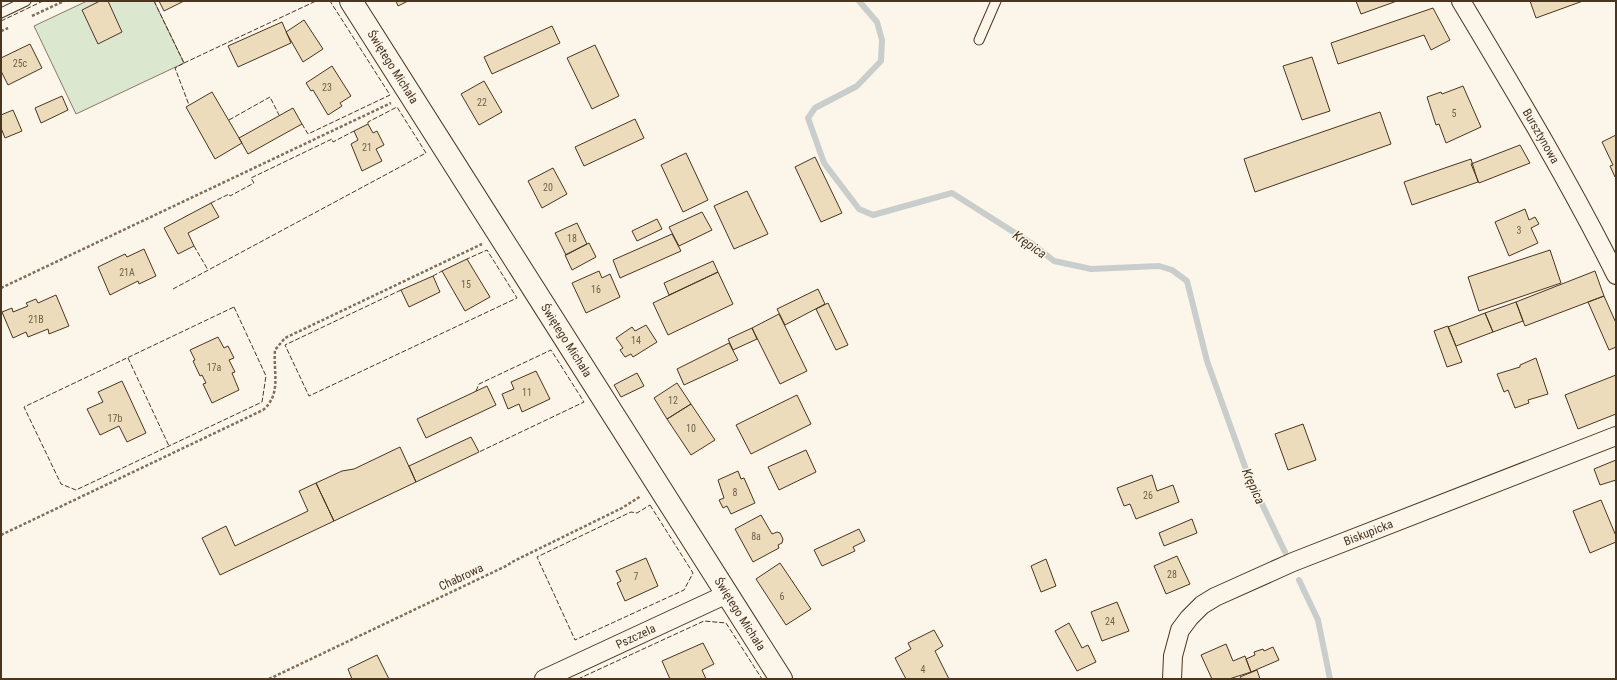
<svg xmlns="http://www.w3.org/2000/svg" width="1617" height="680" viewBox="0 0 1617 680" font-family="'Roboto Condensed',sans-serif">
	<style>
		.green { fill: #dce7d0; stroke: #887966 }
		.lines { fill: none; stroke-linecap: round; stroke-linejoin: round }
		.stream { stroke: #c9cecd; stroke-width: 6 }
		.building { fill: #ecdcbc; stroke: #4a3520 }
		.service-casing { stroke: #4a3520; stroke-width: 11 }
		.minor-casing { stroke: #4a3520; stroke-width: 20 }
		.tertiary-casing { stroke: #4a3520; stroke-width: 24 }
		.path { stroke: #7f6f5c; stroke-width: 2.5; stroke-dasharray: 3 2; stroke-linecap: butt }
		.service { stroke: #fbf6e9; stroke-width: 9 }
		.minor { stroke: #fbf6e9; stroke-width: 18 }
		.tertiary { stroke: #fbf6e9; stroke-width: 22 }
		.fence { stroke: #4a3520; stroke-width: 1; stroke-dasharray: 5 2; stroke-linecap: butt }
		.labels { text-anchor: middle; stroke-width: 3; stroke-linejoin: round; paint-order: stroke }
		.number-label { font-size: 10px; fill: #725f47 }
		.street-label { font-size: 12px; fill: #4a3520; stroke: #fbf6e9 }
		.water-label { font-size: 13px; font-style: italic; fill: #4a3520; stroke: #fbf6e9 }
	</style>
	<rect width="100%" height="100%" fill="#fbf6e9"/>
	<path class="green" d="M87,1H154L184,63L76,114L34,26Z"/>
	<g class="lines">
		<path class="stream" d="M859,1L877,22L882,40L881,61L857,86L815,108L808,118L824,163L859,209L873,215L952,193L1034,245L1054,261L1091,269L1159,266L1172,270L1187,281L1207,361L1248,475L1285,552
			M1299,580L1318,620L1330,679"/>
	</g>
	<path class="building" d="M100,1H108L122,32L98,44L82,10Z
		M159,1H184L164,11Z
		M396,1H408L398,6Z
		M1356,1H1397L1361,14Z
		M1530,1H1583L1536,18Z
		M1433,8L1450,40L1431,50L1424,35L1338,64L1331,43Z
		M304,20L323,49L303,62L286,32Z
		M282,22L291,43L238,67L228,46Z
		M552,26L560,43L492,74L484,57Z
		M30,44L42,68L8,85L1,71V58Z
		M595,45L619,96L592,109L567,58Z
		M1312,57L1330,111L1302,120L1283,66Z
		M332,66L351,96L340,103L342,106L328,115L313,90L311,91L306,83Z
		M484,81L502,112L479,125L461,94Z
		M1463,86L1481,127L1446,143L1439,124L1436,125L1427,97L1441,92L1442,94Z
		M212,92L242,143L215,159L186,107Z
		M62,96L68,110L41,123L35,108Z
		M293,108L302,124L248,154L239,138Z
		M13,110L22,131L5,138L1,128V115Z
		M1380,112L1391,144L1255,192L1244,159Z
		M635,119L644,138L584,166L575,147Z
		M368,124L373,133L377,131L384,145L376,149L382,161L362,171L351,144L358,140L354,131Z
		M1616,135V176L1615,177L1610,166L1613,165L1602,142Z
		M1520,145L1530,163L1479,183L1471,164Z
		M686,153L708,200L683,212L661,165Z
		M815,157L842,213L821,222L795,167Z
		M1471,159L1478,182L1412,205L1404,182Z
		M553,168L567,194L542,208L528,181Z
		M747,191L768,234L734,249L714,206Z
		M211,203L219,217L188,233L194,246L178,254L164,228Z
		M1525,209L1529,220L1535,217L1539,224L1531,228L1538,243L1509,256L1495,222Z
		M702,212L712,230L679,246L669,227Z
		M657,219L662,229L637,241L632,231Z
		M577,223L587,244L566,255L555,233Z
		M672,234L681,251L620,278L613,260Z
		M589,243L596,257L572,270L565,255Z
		M144,249L156,276L139,284L138,281L110,295L98,267L125,254L127,257Z
		M1550,250L1561,283L1479,311L1468,277Z
		M467,259L490,297L465,311L442,271Z
		M713,261L718,272L669,295L664,283Z
		M599,271L602,278L610,274L620,297L586,313L572,283Z
		M1595,271L1604,296L1525,326L1516,302Z
		M718,272L733,304L668,335L653,303Z
		M433,276L440,292L409,307L401,290Z
		M818,289L825,304L785,325L777,309Z
		M56,295L69,326L49,334L48,329L28,337L26,332L13,338L2,312L12,308L13,312L28,306L26,303L36,299L38,303Z
		M1604,296L1616,323V347L1609,350L1588,302Z
		M1516,302L1523,321L1493,332L1485,313Z
		M828,303L848,345L836,350L816,309Z
		M1485,313L1493,332L1456,346L1448,327Z
		M779,314L807,371L780,384L752,328Z
		M646,325L657,342L633,357L631,354L625,357L620,350L623,348L616,338L632,327L635,331Z
		M1448,326L1462,362L1447,367L1434,331Z
		M752,328L757,339L733,350L728,339Z
		M218,337L224,348L228,346L234,358L229,360L235,372L232,373L239,390L212,403L203,384L206,383L202,375L200,376L193,361L195,360L190,350Z
		M729,343L738,360L684,385L677,369Z
		M1536,358L1548,394L1528,400L1529,403L1515,408L1508,390L1504,392L1497,374L1520,367V365Z
		M536,371L550,399L522,412L519,404L508,409L502,394L514,389L511,382Z
		M637,373L644,386L621,397L614,385Z
		M1616,375V414L1578,429L1565,395Z
		M122,381L146,433L127,442L119,426L100,435L87,409L103,402L98,392Z
		M677,383L691,404L667,419L654,398Z
		M487,386L496,405L426,438L417,419Z
		M797,395L811,424L751,454L736,425Z
		M691,404L715,440L691,455L667,419Z
		M1303,424L1316,460L1288,470L1275,434Z
		M471,437L479,452L416,482L409,466Z
		M400,447L416,482L334,521L316,483L342,471L354,469Z
		M806,450L816,472L779,490L768,467Z
		M1616,460V480L1600,485L1594,469Z
		M738,471L741,479L744,478L755,503L731,514L727,506L723,508L719,500L724,498L718,480Z
		M1152,475L1157,491L1173,485L1179,502L1136,519L1130,504L1124,506L1117,488Z
		M316,483L334,521L220,575L202,538L226,526L235,546L308,511L299,491Z
		M1601,500L1616,536V542L1590,553L1573,511Z
		M761,515L772,534L777,532L780,533L783,539L782,543L778,545L779,548L753,562L735,529Z
		M1192,519L1197,533L1164,546L1159,533Z
		M859,529L865,541L853,547L855,551L822,566L814,550Z
		M1177,556L1190,584L1166,594L1154,566Z
		M646,558L658,586L625,601L617,583L621,581L616,571Z
		M1046,559L1056,586L1041,592L1031,566Z
		M780,563L811,609L786,625L756,579Z
		M1117,602L1129,631L1102,641L1091,612Z
		M1069,623L1082,648L1088,645L1096,662L1077,671L1055,631Z
		M934,630L943,646L935,651L949,679H906L895,658L911,649L908,643Z
		M703,643L714,664L702,670L706,679H670L662,661Z
		M1226,644L1233,661L1245,656L1251,672L1229,679H1212L1201,655Z
		M1273,647L1279,660L1251,672L1246,659L1255,655L1254,652L1263,649L1264,651Z
		M377,655L389,679H352L348,669Z
		M1257,670L1260,679H1241L1240,677Z"/>
	<g class="lines">
		<defs>
			<path id="service" d="M1,13L26,1
				M979,40L996,1"/>
			<g id="minor">
				<path id="s1" d="M1461,1C1515,91 1569,181 1616,275"/>
				<path id="s2" d="M544,679L727,594"/>
				<path id="s3" d="M1172,679L1173,656L1180,630L1189,618L1202,605L1215,597L1293,562L1616,436"/>
			</g>
			<g id="tertiary">
				<path id="s4" d="M351,1L781,679"/>
			</g>
		</defs>
		<use href="#service" class="service-casing"/>
		<use href="#minor" class="minor-casing"/>
		<use href="#tertiary" class="tertiary-casing"/>
		<path class="path" d="M32,16L64,1
			M1,31L8,28
			M1,288L391,103
			M1,535L263,410C282,394 273,372 275,350L285,338L482,244
			M269,679L506,566L514,561L622,508L641,496"/>
		<use href="#service" class="service"/>
		<use href="#minor" class="minor"/>
		<use href="#tertiary" class="tertiary"/>
		<path class="fence" d="M154,1L184,63L175,68L189,105
			M1,21L43,1
			M184,63L316,1
			M229,120L270,97L279,115
			M302,124L308,134L390,95L330,1
			M211,203L229,194L230,196L254,183L251,178L332,139L333,142L354,131
			M194,246L208,270
			M433,276L442,271
			M173,289L426,153L397,107L368,122V124
			M401,290L285,345L309,396L517,298L487,250L467,259
			M234,307L266,376L262,402L76,490L61,484L24,407Z
			M128,358L169,446
			M476,391L479,384L551,350L584,402L479,452
			M650,505L693,573L684,590L575,640L537,557L631,512L637,513Z
			M578,679L704,621L726,623L762,679"/>
	</g>
	<g class="labels">
		<g class="number-label">
			<text x="20" y="67">25c</text>
			<text x="327" y="91">23</text>
			<text x="482" y="106">22</text>
			<text x="1454" y="117">5</text>
			<text x="367" y="151">21</text>
			<text x="548" y="191">20</text>
			<text x="1519" y="234">3</text>
			<text x="572" y="242">18</text>
			<text x="127" y="276">21A</text>
			<text x="466" y="288">15</text>
			<text x="596" y="293">16</text>
			<text x="36" y="323">21B</text>
			<text x="636" y="344">14</text>
			<text x="214" y="371">17a</text>
			<text x="527" y="396">11</text>
			<text x="673" y="404">12</text>
			<text x="115" y="422">17b</text>
			<text x="691" y="432">10</text>
			<text x="735" y="496">8</text>
			<text x="1148" y="499">26</text>
			<text x="756" y="540">8a</text>
			<text x="1172" y="578">28</text>
			<text x="636" y="580">7</text>
			<text x="782" y="600">6</text>
			<text x="1110" y="625">24</text>
			<text x="923" y="673">4</text>
		</g>
		<g class="street-label">
			<text dy="4" stroke="none"><textPath href="#s4" startOffset="78">Świętego Michała</textPath></text>
			<text dy="4" stroke="none"><textPath href="#s1" startOffset="157">Bursztynowa</textPath></text>
			<text dy="4" stroke="none"><textPath href="#s4" startOffset="402">Świętego Michała</textPath></text>
			<text dy="4" stroke="none"><textPath href="#s3" startOffset="265">Biskupicka</textPath></text>
			<text transform="translate(461 577) rotate(-25)" y="4">Chabrowa</text>
			<text dy="4" stroke="none"><textPath href="#s4" startOffset="726">Świętego Michała</textPath></text>
			<text dy="4" stroke="none"><textPath href="#s2" startOffset="101">Pszczela</textPath></text>
		</g>
		<g class="water-label">
			<text transform="translate(1030 244) rotate(35)" y="5">Krępica</text>
			<text transform="translate(1254 486) rotate(66)" y="5">Krępica</text>
		</g>
	</g>
	<rect width="1617" height="680" fill="none" stroke="#4a3520" stroke-width="4"/>
</svg>
